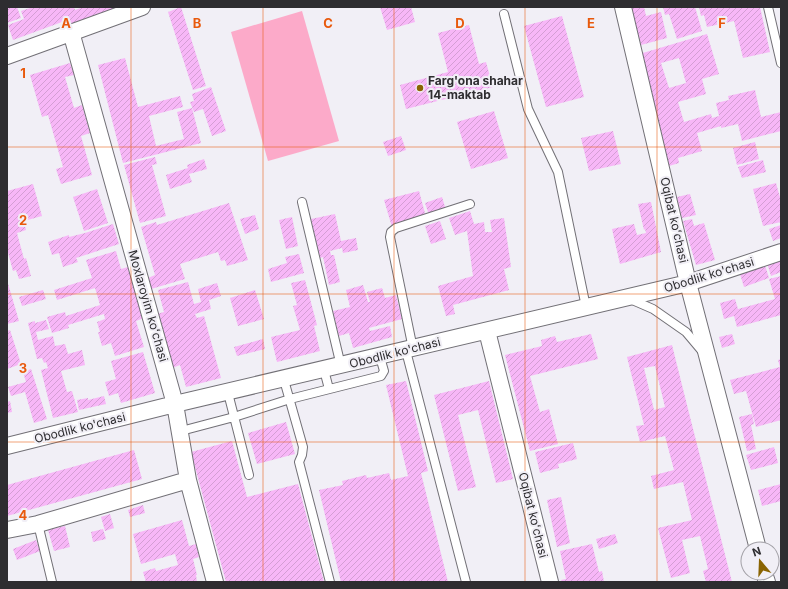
<svg xmlns="http://www.w3.org/2000/svg" width="788" height="589" viewBox="0 0 788 589" font-family="Inter,sans-serif">
	<style>
		.green { fill: #fcaac9 }
		.building { fill: url(#building-hatch); fill-rule: evenodd }
		.lines { fill: none; stroke-linecap: round; stroke-linejoin: round }
		.service-casing { stroke: #727076; stroke-width: 10 }
		.minor-casing { stroke: #727076; stroke-width: 18 }
		.service { stroke: #fff; stroke-width: 8 }
		.minor { stroke: #fff; stroke-width: 16 }
		.grid { fill: none; stroke: #e8590c; stroke-width: 1; stroke-opacity: 0.55 }
		.poi-dot { fill: #8a6402; stroke: #f1eff6; stroke-width: 1.5 }
		.labels { text-anchor: middle; stroke-width: 4; stroke-linejoin: round; paint-order: stroke }
		.poi-label { font-size: 12px; font-weight: bold; fill: #2e2d30; stroke: #f1eff6; text-anchor: start }
		.street-label { font-size: 12px; fill: #2e2d30; stroke: #f1eff6 }
		.grid-label { font-size: 13px; text-anchor: middle; font-weight: bold; fill: #e8590c; stroke: #f1eff6; stroke-width: 4; stroke-linejoin: round; paint-order: stroke }
	</style>
	<defs>
		<pattern id="building-hatch" width="6" height="6" patternUnits="userSpaceOnUse"><rect width="6" height="6" fill="#f7b7f7"/><path d="M-1 1l2-2M0 6l6-6M5 7l2-2" fill="none" stroke="#d49ed4"/></pattern>
	</defs>
	<rect width="100%" height="100%" fill="#f1eff6"/>
	<path class="green" d="M302,11L339,141L268,161L231,32Z"/>
	<path class="building" d="M7,7H17L21,18L7,23Z
		M33,7H74L75,10L83,7H129L66,31L62,22L13,40L8,25L24,19L21,11Z
		M181,7L206,86L193,90L168,12Z
		M380,7H411L415,22L387,30Z
		M631,7H644L646,16L661,12L667,38L641,45Z
		M663,7H695L702,31L677,39L669,14L665,15Z
		M699,7H760L770,52L743,58L734,21L707,27L704,15L701,16Z
		M562,16L584,97L546,107L524,26Z
		M469,25L479,64L486,62L493,87L406,109L400,85L448,72L438,33Z
		M707,34L719,74L702,79L706,94L678,102L684,122L711,114L712,118L719,116L716,103L729,100L728,96L755,90L761,117L781,112V131L742,141L738,124L721,128V126L697,133L702,151L678,158L679,163L669,166L636,55ZM679,58L686,83L669,88L661,63Z
		M125,58L138,107L180,96L183,107L149,116L156,146L184,139L177,112L192,108L201,143L123,163L98,65Z
		M70,63L74,75L65,77L74,108L82,105L90,133L81,136L92,175L61,184L56,169L63,167L48,115L42,117L30,75Z
		M211,87L226,131L212,136L203,109L194,112L190,102L194,101L192,94Z
		M494,111L508,158L471,169L457,122Z
		M613,131L621,164L589,171L581,138Z
		M401,136L406,150L388,156L383,142Z
		M755,142L759,159L737,165L733,148Z
		M155,157L157,164L152,165L166,216L140,223L124,165Z
		M204,159L207,169L189,174L192,182L170,189L166,175L188,168L187,165Z
		M763,160L766,172L742,178L738,167Z
		M776,183L781,201V222L763,226L753,189Z
		M33,184L42,216L24,221L26,230L17,233L24,259L26,258L31,276L19,279L16,270L13,271L7,249V191Z
		M97,189L108,223L84,231L73,197Z
		M419,191L426,217L392,227L384,200Z
		M690,194L696,215L682,218L677,197Z
		M442,197L446,210L429,215L425,203Z
		M651,202L661,252L620,264L612,229L634,224L637,235L646,233L645,229L644,230L638,204Z
		M229,203L248,260L227,266L225,260L221,261L218,252L180,264L185,279L151,289L148,278L155,275L141,227L156,222L157,225Z
		M470,211L474,224L484,222L485,232H492L490,220L504,218L511,267L504,269L509,290L453,305L455,314L446,316L438,286L473,276L467,231L455,235L449,218Z
		M335,214L341,241L356,238L358,250L343,253L342,248L330,251L331,255H334L340,282L329,285L323,257L320,258L311,219Z
		M255,215L259,229L245,234L240,219Z
		M292,217L298,246L286,249L279,220Z
		M692,219L694,226L704,223L715,260L696,265L683,221Z
		M440,221L446,239L431,244L425,226Z
		M113,224L119,244L76,258L78,262L63,267L59,253L52,255L48,242L69,235V237L85,233Z
		M781,225V238L773,241L769,229Z
		M116,251L121,269L128,267L144,318L136,321L144,347L115,356L111,343L102,346L98,332H100L97,322L105,319L104,314L68,325L69,328L52,333L47,317L65,312L66,316L100,305L95,288L57,300L54,290L92,278L86,260Z
		M299,254L304,273L271,282L268,269L287,263L285,257Z
		M781,259V272L771,276L767,263Z
		M764,262L769,278L744,287L739,271Z
		M781,276V315L737,327L734,316L724,319L720,303L735,299L738,309L775,299L769,279Z
		M7,280L19,321L7,324Z
		M305,280L317,325L314,326L320,351L277,362L271,337L300,330L293,306L297,305L291,283Z
		M188,282L194,304L201,302L198,289L217,283L221,296L209,300L211,309L195,314L197,318L204,316L221,378L186,387L180,365L172,368L157,314L164,312L158,290Z
		M363,285L368,302H370L367,292L382,288L385,298L396,295L402,319L369,328L370,331L390,326L392,337L353,348L349,333L339,336L333,311L350,307L346,290Z
		M43,290L46,299L22,306L19,297Z
		M255,290L264,319L238,326L230,298Z
		M46,320L49,329L36,332L38,340L53,336L55,346L65,344L68,354L82,350L85,365L61,371L67,392L72,391L78,412L53,418L41,370L48,368L46,362L44,363L42,358L37,359L28,323L35,321V323Z
		M10,330L21,364L7,369V331Z
		M591,334L598,359L530,376L540,412L549,409L558,444L530,451L505,355L542,346L541,340L555,336L557,342Z
		M732,334L735,344L722,348L719,337Z
		M263,339L265,349L237,356L234,347Z
		M672,345L689,413L732,582H706L703,571L708,569L700,536L682,540L690,573L671,578L658,528L692,520L683,482L654,489L651,476L674,470L665,436L640,442L636,426L644,425L627,357ZM655,366L665,407L654,410L644,368Z
		M143,352L155,393L121,403L118,393L109,396L105,382L116,379L111,361Z
		M781,359V420L756,427L746,391L734,394L730,380L780,367L778,360Z
		M31,369L47,419L34,423L25,392L11,396L8,387L26,382L23,372Z
		M406,381L428,471L421,473L448,582H341L319,490L343,485L342,481L366,475L367,478L389,473L391,480L408,476L386,385Z
		M489,381L513,479L496,483L478,410L458,415L476,487L458,491L434,395Z
		M104,396L106,404L79,410L77,400L88,398V400Z
		M10,401L12,412L7,413V402Z
		M752,414L754,424L751,425L756,449L747,451L739,417Z
		M286,422L295,454L257,464L248,433Z
		M232,441L247,497L298,484L324,582H226L191,452Z
		M573,443L577,459L558,464L559,468L540,473L535,452Z
		M774,447L778,463L751,470L746,455Z
		M134,450L142,479L7,516V485Z
		M781,484V501L762,506L758,490Z
		M561,497L570,543L557,547L547,500Z
		M143,505L145,513L130,517L128,510Z
		M110,514L114,528L105,531L101,517Z
		M182,520L189,546L196,544L199,557L193,559L197,575H196L197,582H146L143,572L155,568L156,571L178,565L175,554L141,564L133,534Z
		M65,526L70,547L54,551L48,530Z
		M103,529L106,539L93,542L91,532Z
		M615,534L618,543L599,549L596,539Z
		M36,540L40,551L17,560L13,549Z
		M592,544L599,572L602,571L604,582H562L561,580L566,579L560,551Z"/>
	<g class="lines">
		<defs>
			<path id="service" d="M768,7L781,63
				M504,14L528,109L558,172L586,307
				M302,202L341,366
				M630,299L653,309L686,332L702,351
				M413,349L390,237L391,232L396,228L470,204
				M406,351L466,582
				M324,370L329,389
				M284,380L303,447L302,455L299,462L330,582
				M228,393L249,475
				M181,431L234,417L290,399L381,376L384,371L380,357
				M38,524L52,582"/>
			<path id="minor" d="M623,7L688,283L758,549
				M71,32L175,404L188,480L215,582
				M7,56L142,7
				M487,331L550,582
				M7,446L175,404L688,283L781,252
				M7,530L38,524L188,480
				M764,573L767,582"/>
		</defs>
		<use href="#service" class="service-casing"/>
		<use href="#minor" class="minor-casing"/>
		<use href="#service" class="service"/>
		<use href="#minor" class="minor"/>
	</g>
	<path class="grid" d="M131,7V582M263,7V582M394,7V582M525,7V582M657,7V582M7,147H781M7,294H781M7,442H781"/>
	<circle class="poi-dot" cx="420" cy="88" r="4"/>
	<g class="labels">
		<g class="poi-label">
			<text x="428" y="85">Farg'ona shahar<tspan x="428" dy="14">14-maktab</tspan></text>
		</g>
		<g class="street-label">
			<text transform="translate(674 220) rotate(77)" y="4">Oqibat koʻchasi</text>
			<text transform="translate(709 275) rotate(-17)" y="4">Obodlik ko'chasi</text>
			<text transform="translate(148 306) rotate(74)" y="4">Moxlaroyim koʻchasi</text>
			<text transform="translate(395 353) rotate(-14)" y="4">Obodlik ko'chasi</text>
			<text transform="translate(80 428) rotate(-14)" y="4">Obodlik ko'chasi</text>
			<text transform="translate(533 515) rotate(76)" y="4">Oqibat koʻchasi</text>
		</g>
	</g>
	<g class="grid-label">
		<text x="66" y="28">A</text>
		<text x="197" y="28">B</text>
		<text x="328" y="28">C</text>
		<text x="460" y="28">D</text>
		<text x="591" y="28">E</text>
		<text x="722" y="28">F</text>
		<text x="23" y="78">1</text>
		<text x="23" y="225">2</text>
		<text x="23" y="373">3</text>
		<text x="23" y="520">4</text>
	</g>
	<rect width="788" height="589" fill="none" stroke="#2e2d30" stroke-width="16"/>
	<g transform="translate(760 561) rotate(341)"><circle r="19" fill="#f1eff6" stroke="#a3a1a7"/>
	<path d="M0-3L7 15L0 10L-7 15Z" fill="#8a6402"/>
	<text y="-6" font-size="11" font-weight="bold" text-anchor="middle" fill="#2e2d30">N</text>
	</g>
</svg>
